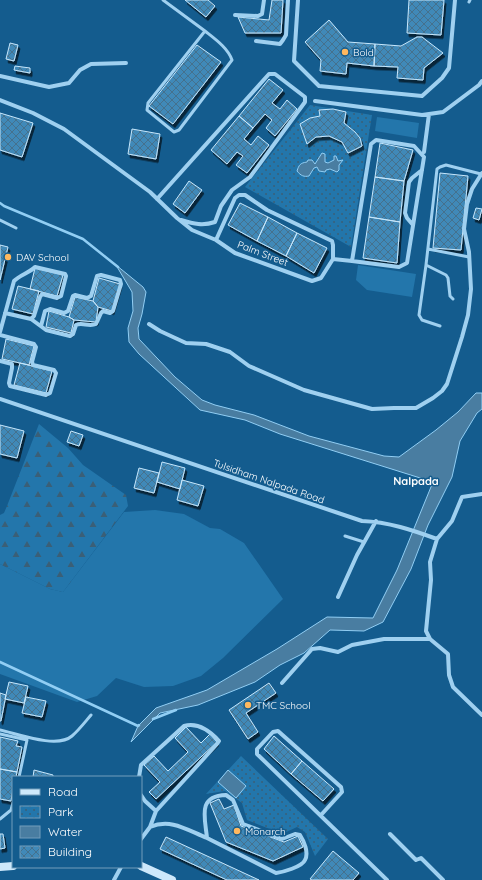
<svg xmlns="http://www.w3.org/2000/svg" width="482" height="880" viewBox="0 0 482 880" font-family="Quicksand,sans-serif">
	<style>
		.grass { fill: #2376ab }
		.forest { fill: url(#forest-firs) }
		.park { fill: url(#park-dots) }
		.water { fill: #497da1; stroke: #91cef4 }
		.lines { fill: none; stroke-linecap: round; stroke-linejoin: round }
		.stream { stroke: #91cef4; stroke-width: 2.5 }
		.building { fill: url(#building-cross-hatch); stroke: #c6e7fc; filter: url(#shadow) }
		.lane { stroke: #9fd0f0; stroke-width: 3 }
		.street { stroke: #9fd0f0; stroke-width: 4 }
		.secondary { stroke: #cde8fb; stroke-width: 8 }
		.poi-dot { fill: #ffb85f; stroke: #145c8e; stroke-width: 1.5 }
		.labels { text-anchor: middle; stroke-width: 3; stroke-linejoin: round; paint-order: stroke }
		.poi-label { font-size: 10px; fill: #fff; stroke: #145c8e; text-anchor: start }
		.street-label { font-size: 10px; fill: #fff; stroke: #145c8e }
		.neighbourhood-label { font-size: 11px; font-weight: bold; fill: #fff; stroke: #145c8e }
	</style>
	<defs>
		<pattern id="forest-firs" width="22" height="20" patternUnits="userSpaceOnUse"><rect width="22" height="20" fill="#2376ab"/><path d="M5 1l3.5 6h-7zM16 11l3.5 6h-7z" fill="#3a5f77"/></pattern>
		<pattern id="park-dots" width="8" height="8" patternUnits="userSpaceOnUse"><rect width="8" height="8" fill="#2376ab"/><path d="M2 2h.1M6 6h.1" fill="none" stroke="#3a5f77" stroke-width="1.8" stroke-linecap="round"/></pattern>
		<pattern id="building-cross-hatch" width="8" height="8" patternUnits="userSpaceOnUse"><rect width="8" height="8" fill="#4189b8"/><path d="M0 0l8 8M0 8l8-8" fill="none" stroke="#45718d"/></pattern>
		<filter id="shadow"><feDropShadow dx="2" dy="3.5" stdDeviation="0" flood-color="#0009"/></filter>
	</defs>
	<rect width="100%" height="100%" fill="#145c8e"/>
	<path class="grass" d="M377,117L419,123L417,138L375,131Z
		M358,265L416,274L412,297L367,290L356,280Z
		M155,510L184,514L210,528L220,529L244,543L283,599L223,658L201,676L173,686L144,687L116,678L97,696L77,702L0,674V564L50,589L63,592L124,512Z"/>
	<path class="forest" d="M39,424L68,448L83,465L126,495L128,506L63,592L50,589L0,564V515L4,513L7,506Z"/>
	<path class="park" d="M310,105L372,115L351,247L245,187Z
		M241,756L328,839L315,856L305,832L297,827L282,834L247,820L242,803L225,791L206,794Z"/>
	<path class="water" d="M322,153L325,154V162L328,163L334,160V156H336L338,161L343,160L339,165V170L337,172L330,169L326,170L325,172L319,171L317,167L314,168L309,176C304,177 301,176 297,171C299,165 300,163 307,162L308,160H312L315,164Z
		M116,265L143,287L146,292L142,314L138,328L139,339L175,377L202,400L215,405L254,415L309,436L384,456L399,457L436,430L458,412L476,393H482V409L477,413L460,441L452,477L428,525L411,569L383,622L364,631L330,630L304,653L280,665L255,682L198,705L160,713L131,742L138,726L156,708L207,690L277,649L327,617L373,618L397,570L433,482L280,434L245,420L200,410L139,354L129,342L128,328L133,311L132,292Z
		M228,770L246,786L236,798L218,782Z"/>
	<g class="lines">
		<path class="stream" d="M0,203L4,206L83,239L118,267
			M0,662L138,726L139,725
			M153,719L176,710"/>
	</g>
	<path class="building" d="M185,0H208L215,6L206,17Z
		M272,0H283L281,33H245L238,17L269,20Z
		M409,0H444L441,35L407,33Z
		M329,20L348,42L375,44L374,66L347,63L346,74L320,71L321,60L305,42Z
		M417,37H422L443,53L424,68L423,80L397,78L398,67L374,66L375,44L401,46Z
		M10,43L18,45L14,61L6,59Z
		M197,45L221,62L173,124L149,106Z
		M15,66L30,68V73L14,70Z
		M269,79L283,90L272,103L280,109L287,100L297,109L275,136L266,128L272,120L265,114L253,128L239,116Z
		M333,109L346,112L344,123L355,132L360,138L362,146L348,153L342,142L329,136L316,137L307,144L300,124L310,118L320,116L319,110Z
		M0,113L33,123L22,157L0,150Z
		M239,116L253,128L244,139L251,145L258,136L269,145L247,173L236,165L243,156L237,152L227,164L211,150Z
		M132,129L160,134L156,159L128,154Z
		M380,143L413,150L404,181L375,177Z
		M440,173L468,176L461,250L433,248Z
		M375,177L404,181L400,222L369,217Z
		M189,181L202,190L185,213L173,204Z
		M240,203L268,217L257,241L228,225Z
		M476,208L482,209L479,220L473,218Z
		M268,217L297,233L286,256L257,241Z
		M369,217L400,222L397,263L363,258Z
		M297,233L327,248L314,273L286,256Z
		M0,245L8,247L0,280Z
		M35,268L63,275L57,296L30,289Z
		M99,278L120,284L112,311L98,307L93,301Z
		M18,286L39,291L33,314L12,309Z
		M75,297L93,301L98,307L96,322L74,320L69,317Z
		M49,311L69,317L74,320L71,333L46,327Z
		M6,339L34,346L29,365L2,359Z
		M20,363L52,371L46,393L14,385Z
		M0,425L24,431L17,458L0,454Z
		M71,431L83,435L79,446L67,442Z
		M162,462L185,468L180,489L157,482Z
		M139,468L159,473L154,493L134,488Z
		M182,480L204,486L198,506L177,500Z
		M9,682L28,686L24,703L5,699Z
		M269,683L276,693L246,713L258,732L248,739L229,710Z
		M0,693L6,695L1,721H0Z
		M26,697L46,701L42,717L22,713Z
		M186,727L201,743L210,734L217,742L156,799L149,792L160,782L144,765L154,756L168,771L188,752L175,738Z
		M274,736L302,761L291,774L264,749Z
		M0,737L18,741L16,746L22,747L17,772L0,769Z
		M302,761L334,789L323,801L291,774Z
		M0,769L17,772L16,777H13V789L11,801L0,799Z
		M34,770L53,775V777H33Z
		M219,799L224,809L234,805L241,826L284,842L298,836L303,847L273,861L226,842L210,803Z
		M0,834H3L5,848L0,849Z
		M166,837L259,880H227L160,849Z
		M333,851L359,873L353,880H312L310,879Z"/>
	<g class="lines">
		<path class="lane" d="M163,0L205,31C215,39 228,48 232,60L179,130L174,132L147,110L148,103L205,31
			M469,2L470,0
			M0,220L16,228
			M428,249L469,257
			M426,265L419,315L422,320L440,326
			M453,299L450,296L448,278L446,275L426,265L437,169L440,167L446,165L481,174
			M345,536L364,542
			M0,730C18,734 57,749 72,736C79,730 85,722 91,715
			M0,734L27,740L19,777
			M0,819L11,810L13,803"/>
		<path class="street" d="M298,0L294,61L319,86L422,96L442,78L449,68L455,0
			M235,15L258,16L262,14L264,0
			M256,41L280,44L283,40L286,35L288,0
			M0,76L49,87L69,83L80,70L91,64L126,63
			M0,100L33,113L64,129L150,192L177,218L192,230L216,240L235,253L312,281L321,278L333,259L352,261L371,144L376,140L414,146L424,157L407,263L399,267L352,261
			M315,101L422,115L443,112L479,85L482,81
			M424,152L429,114
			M157,199L269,74H275L305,97V102L250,177L232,190L221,206L215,222C203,226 194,224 181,220
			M413,225L407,218L405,213L409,182L412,178L422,170
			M216,240L235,198L239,195H245L267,210L332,241L333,245V259
			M31,319L46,330L70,336L73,334L76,325C82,322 89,327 96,324L101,313L103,311L110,313L113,311L121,284L120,280L101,275L97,276L91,296L87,298L75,295L73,296L68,311L64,313L50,309L45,311L41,326
			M149,324L160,331L186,343L206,344L230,352L249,366L304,390L372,409L394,408H416L433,398L442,391L447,384L462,337L468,315L471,289L469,252L464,229L467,204L472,189L482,173
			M0,332L14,281C20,275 29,273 35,267L65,274L66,276L61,296L57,298L42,294L40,297L34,316L31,319L5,313
			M0,335L34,344L36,347L32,362L33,365L54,370L56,373L50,393L46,395L10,386L9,383L12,368V364L0,361
			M0,399L362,521C389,522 412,530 437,539
			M338,597L357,555L376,521
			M430,639L426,631L431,580L430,562L437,539L452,521L462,497L482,494
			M282,683L312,649L320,648L338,652L352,645L384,639H430L448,654L449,675L453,687L482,715
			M139,777L141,765L184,726C198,722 210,731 219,741L217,744L156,811L150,827L141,839
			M141,795L145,801L156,811
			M321,815L342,792L341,787L278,731L273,732L257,749V754L387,880
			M150,827C171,818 187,830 207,838C205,817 197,796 226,795L233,800L243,824L282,839L295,834L300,835C304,841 309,853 305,860C302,867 283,872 276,873L207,838
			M390,834L416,860L421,858L443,880
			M114,880L121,867"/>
		<path class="secondary" d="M141,866L172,880
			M0,867L13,866"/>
	</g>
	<g class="poi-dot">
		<circle cx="345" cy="52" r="4"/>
		<circle cx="8" cy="257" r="4"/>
		<circle cx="248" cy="705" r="4"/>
		<circle cx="237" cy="831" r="4"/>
	</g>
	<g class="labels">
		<g class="poi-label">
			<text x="353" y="56">Bold</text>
			<text x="16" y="261">DAV School</text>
			<text x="256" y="709">TMC School</text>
			<text x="245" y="835">Monarch</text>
		</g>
		<g class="street-label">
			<text transform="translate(263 253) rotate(21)" y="4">Palm Street</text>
			<text transform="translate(269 481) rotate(19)" y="4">Tulsidham Nalpada Road</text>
		</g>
		<g class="neighbourhood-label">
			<text x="416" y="485">Nalpada</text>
		</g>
	</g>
	<rect x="12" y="776" width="130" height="92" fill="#145c8e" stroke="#729dbb"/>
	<rect x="20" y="789" width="20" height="6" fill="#cde8fb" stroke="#729dbb"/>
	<text x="48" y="796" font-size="12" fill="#ffffff">Road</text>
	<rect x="20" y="806" width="20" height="12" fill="url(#park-dots)" stroke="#729dbb"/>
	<text x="48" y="816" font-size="12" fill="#ffffff">Park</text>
	<rect x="20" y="826" width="20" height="12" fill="#497da1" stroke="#729dbb"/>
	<text x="48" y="836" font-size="12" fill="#ffffff">Water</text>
	<rect x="20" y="846" width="20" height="12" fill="url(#building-cross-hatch)" stroke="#729dbb"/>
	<text x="48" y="856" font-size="12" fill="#ffffff">Building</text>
</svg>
